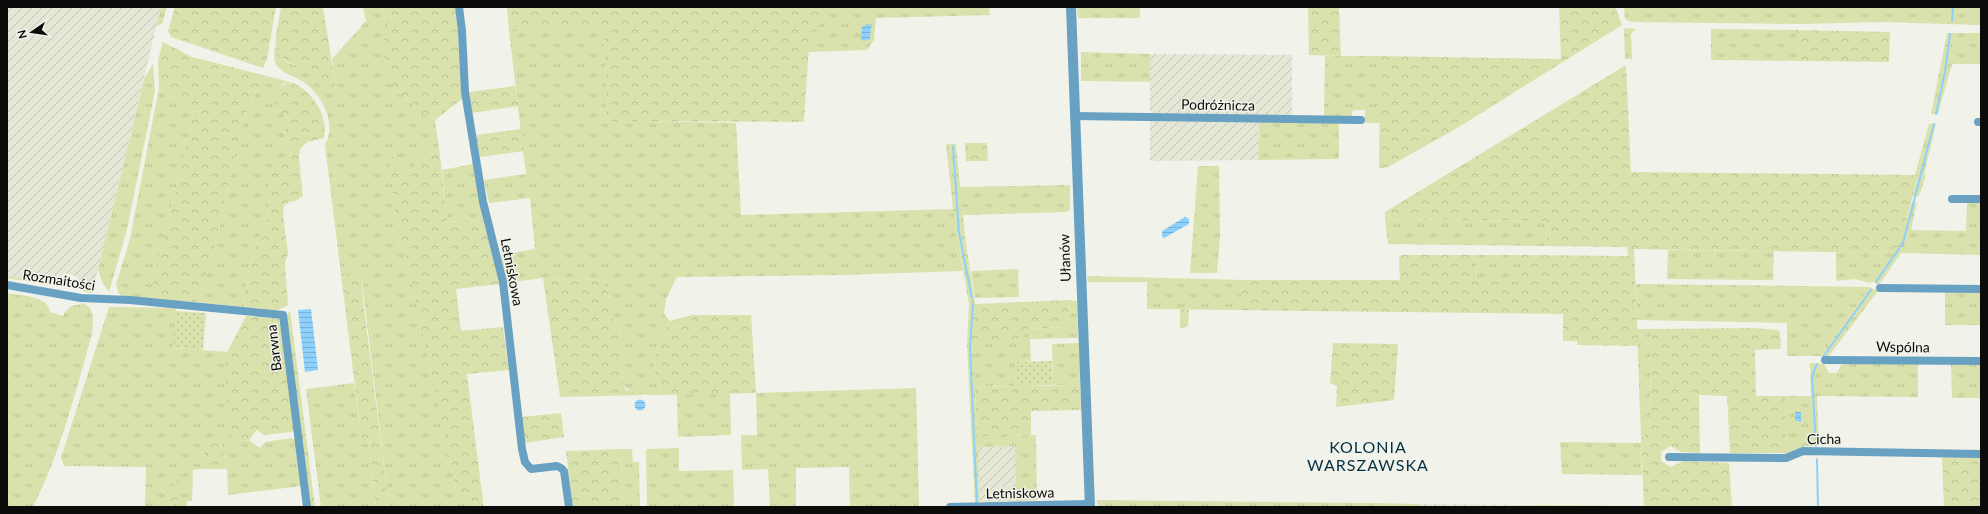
<svg xmlns="http://www.w3.org/2000/svg" width="1988" height="514" viewBox="0 0 1988 514" font-family="Lato,sans-serif">
	<style>
		.industrial { fill: url(#industrial-furrows) }
		.grass { fill: url(#grass-tufts) }
		.forest { fill: url(#forest-crowns) }
		.garden { fill: url(#garden-dots) }
		.water { fill: url(#water-rules) }
		.lines { fill: none; stroke-linecap: round; stroke-linejoin: round }
		.stream { stroke: #8dd0fb; stroke-width: 2 }
		.minor { stroke: #69a1c3; stroke-width: 8 }
		.tertiary { stroke: #69a1c3; stroke-width: 10 }
		.labels { text-anchor: middle; stroke-width: 3; stroke-linejoin: round; paint-order: stroke }
		.street-label { font-size: 14px; fill: #0b0c09; stroke: #f1f2e9 }
		.quarter-label { font-size: 16px; letter-spacing: 1px; fill: #032f45; stroke: #f1f2e9 }
	</style>
	<defs>
		<pattern id="industrial-furrows" width="10" height="10" patternUnits="userSpaceOnUse"><rect width="10" height="10" fill="#e4e7d6"/><path d="M-1 1l2-2M0 10L10 0M9 11l2-2" fill="none" stroke="#c2c5b6"/></pattern>
		<pattern id="grass-tufts" width="24" height="20" patternUnits="userSpaceOnUse"><rect width="24" height="20" fill="#d9e2ac"/><path d="M3 7l-1-3M5 7V3M7 7l1-3M15 17l-1-3M17 17v-4M19 17l1-3" fill="none" stroke="#b9c193"/></pattern>
		<pattern id="forest-crowns" width="20" height="18" patternUnits="userSpaceOnUse"><rect width="20" height="18" fill="#d9e2ac"/><path d="M2 6a3 3 0 1 1 6 0M12 15a3 3 0 1 1 6 0" fill="none" stroke="#b9c193"/></pattern>
		<pattern id="garden-dots" width="8" height="8" patternUnits="userSpaceOnUse"><rect width="8" height="8" fill="#d9e2ac"/><path d="M2 2h.1M6 6h.1" fill="none" stroke="#b9c193" stroke-width="1.8" stroke-linecap="round"/></pattern>
		<pattern id="water-rules" width="6" height="5" patternUnits="userSpaceOnUse"><rect width="6" height="5" fill="#8dd0fb"/><path d="M0 2.5h6" fill="none" stroke="#78b1d6"/></pattern>
	</defs>
	<rect width="100%" height="100%" fill="#f1f2e9"/>
	<path class="industrial" d="M7,7H161L98,270L96,277L86,287L79,286L78,277L65,273L58,282L36,281L7,276Z
		M1150,54L1292,55V116L1150,115Z
		M1150,121L1259,122L1258,160L1150,161Z
		M1015,446L1016,501L979,502L977,447Z
		M1419,504L1538,505V507H1419Z"/>
	<path class="grass" d="M161,7H167L162,24L156,26Z
		M363,7H383L390,32L393,88L411,103L416,111L435,120L440,155L422,154L411,171L402,170L401,159L389,155L400,247L405,248L459,503L483,501V507H389L361,273L341,274L325,144C337,125 323,97 306,84C298,77 284,75 277,66C273,60 274,52 275,45C281,67 296,64 314,70C321,73 329,82 336,88L332,59L366,21Z
		M825,7H989L990,15L876,18L874,40L867,50L808,52C810,36 821,22 825,7Z
		M1077,7H1140V18H1078Z
		M1624,7H1981V25L1883,22L1800,24L1631,22L1625,19Z
		M604,27L607,120L736,123L741,215L953,209L963,271L841,275L677,277L666,299L664,314L670,321C654,349 648,364 663,395C650,395 632,396 623,385L620,322L613,319L607,289L603,280L543,278L507,283L501,255L535,249L530,198L489,203L484,180L526,174L509,31Z
		M1624,28L1636,29L1631,34L1632,59H1625Z
		M1711,29L1796,30L1800,61L1711,60Z
		M1947,33H1981V64H1952L1938,114H1931Z
		M1081,52L1150,54V82L1081,81Z
		M1325,56H1380V123H1365V110H1353L1351,117H1324Z
		M153,64L155,90L152,106L127,229L109,292L102,282L98,270L144,79Z
		M263,75L293,83L282,84L283,114L289,120L284,133L292,154C287,164 280,168 270,173L266,193L270,199L268,218L257,243L245,288L244,307L196,302C221,244 226,180 244,120C248,105 257,90 263,75Z
		M159,88L194,112L149,299L121,296L118,292L116,284L130,239Z
		M1259,122L1339,123V159L1258,160Z
		M1929,124H1936L1924,175H1926L1919,196H1913L1918,176L1915,175Z
		M473,164L483,220L447,222L442,170Z
		M1198,166H1219L1220,237L1217,273H1190Z
		M1070,185V210L1066,212L963,215L960,187Z
		M1912,202H1917L1911,230L1966,231L1967,203H1981V255L1901,253L1879,285L1872,281L1870,283L1855,279L1836,281V252L1892,253L1905,226Z
		M1385,219L1546,221L1547,246L1388,244Z
		M1668,250L1774,251L1773,280L1667,279Z
		M1476,255H1522L1523,282H1477Z
		M1018,269L1019,297L975,298L971,271Z
		M7,276L35,281L58,282L49,285L7,278Z
		M1087,276L1244,280L1239,310L1147,309V282H1090L1088,283Z
		M96,277L92,293C86,292 82,292 79,286L86,287Z
		M1636,284L1870,287L1820,356H1787V323L1637,320Z
		M1945,291L1981,292V325H1945Z
		M7,293C20,296 48,295 50,312L63,316C67,308 71,304 81,305V303C96,306 93,322 92,334C75,393 61,452 33,507H7Z
		M1069,300L1077,301L1078,338L1030,339L1031,361L1014,362L1015,386L975,387L977,437L1036,435L1037,500L1016,501L1015,446L978,447L979,505H975L969,388L974,387L973,340L1023,339L1026,329L1070,327Z
		M109,307L176,308L173,348L229,352L232,442L249,440L260,448L265,442L292,438L296,441L302,486L228,495L227,469L220,438L206,439L201,469L193,470L192,501H187V507H145L146,467L64,466L61,458Z
		M1637,329H1650L1651,430L1641,438Z
		M1079,343L1080,385H1053L1052,344Z
		M1810,363L1824,364L1829,373H1837L1842,363L1918,364V397L1817,396L1819,446H1805L1787,453L1785,396H1811Z
		M1951,364L1981,365V398H1952Z
		M354,383L362,441H369L376,507H321L306,389Z
		M916,388L919,506L850,507L849,467L796,468V507H770L768,469L742,470L741,435H757L756,393Z
		M730,393L731,435L678,437L677,394Z
		M1560,442L1641,443L1642,475L1562,474Z
		M679,448V471L733,470L734,505L732,507H647L646,449Z
		M621,449H632L633,462H639L640,507H623Z
		M1097,500L1373,503V507H1097Z"/>
	<path class="forest" d="M175,7H276L267,59L263,68L171,37L168,31Z
		M281,7H323L336,88L320,87L315,70C266,60 274,49 281,7Z
		M383,7H455L459,39L462,99L435,120L415,111L411,103L393,88L380,46L390,32Z
		M507,7H825L822,19L809,46L804,122L607,121L604,27L509,31Z
		M1308,7H1339L1341,56L1309,55Z
		M1559,7H1615L1622,25L1459,127L1386,168H1379L1380,56L1561,59Z
		M1796,30L1890,32L1889,62L1800,61Z
		M163,42L192,57L263,75C257,90 248,105 244,120C226,180 221,244 196,302L149,299L194,112L159,88L158,60Z
		M1626,65L1631,172L1918,175L1901,242L1892,253L1634,249L1638,346L1577,345V341H1563V314L1239,310L1244,280H1400L1399,258L1401,255H1476L1477,282H1522V255L1628,256L1627,247L1547,246L1546,221L1385,219V212Z
		M293,83C312,91 329,116 324,138L307,142L300,149L299,159L303,196L295,201L289,202L284,206L283,215L288,253L285,263L288,305L276,311L244,307L245,288L257,243L268,218L270,199L266,193L270,172C280,168 287,164 292,154L284,133L289,120L276,105L273,97C278,87 282,84 293,83Z
		M515,86L519,106L472,113L469,92Z
		M521,129L524,151L480,157L476,135Z
		M987,143L988,161H966L965,143Z
		M946,144H956L965,236L975,304L1069,300L1070,327L1026,329L1024,339L973,341L975,387L1080,385L1081,410L1031,411V435L977,437L975,388H969L967,343L969,304L953,209Z
		M422,154L440,155L447,222L483,220L499,279V284L456,289L461,331L503,327L509,370L467,374L483,501L459,504L405,249L400,247L388,155L401,159L402,170L411,171Z
		M361,272L363,300L389,507H376L369,441L362,442L341,274Z
		M543,278L603,280L607,289L613,319L620,322L623,385L626,390L644,395L560,397Z
		M1870,287L1878,291L1828,357L1820,356Z
		M1180,309L1189,310L1188,326L1180,329Z
		M290,310L315,507H310L286,317Z
		M692,315H751L756,393L663,395C648,364 654,349 670,321Z
		M246,316L281,319L295,428L292,432L264,435L257,430L249,440L232,442L226,392L225,356Z
		M1754,328L1777,330L1780,332L1781,349L1755,350L1756,396H1785L1787,453H1730L1727,396L1699,395L1700,453L1681,452L1671,446L1661,452V461L1671,467L1683,461L1729,463L1732,507H1538V505L1644,506L1641,438L1651,430L1650,329Z
		M1333,343L1398,344L1394,400L1336,407L1337,386L1330,383Z
		M561,413L564,437L525,443L521,417Z
		M206,438H220L227,469H201Z
		M621,449L623,507H573L566,451Z
		M1942,457H1981V507H1944Z
		M183,476L189,477V484L181,491L173,507H165C159,495 174,483 183,476Z
		M1373,503L1419,504V507H1373Z"/>
	<path class="garden" d="M175,311L206,313L203,350L173,348Z
		M1052,361L1053,385L1015,386L1014,362Z"/>
	<path class="water" d="M868,24L871,26L870,39L863,41L861,39L862,27Z
		M1185,217L1189,219V224L1164,238L1162,236V231Z
		M311,309L318,370L305,372L298,310Z
		M634.5 405a5.5 5.5 0 1 1 11 0a5.5 5.5 0 1 1-11 0Z
		M1795,412H1801V422L1795,420Z"/>
	<g class="lines">
		<path class="stream" d="M1952,21L1953,7
			M1936,114L1945,72L1950,34
			M953,146L959,233L972,298
			M1876,282L1903,243L1934,124
			M973,304L970,347L977,505
			M1823,357L1871,290
			M1816,446L1812,376L1817,364
			M1817,459L1818,507"/>
		<path class="minor" d="M459,7L462,31L465,92L483,202L503,282L522,449L525,462L531,469L557,466L561,468L564,471L569,507
			M1074,116L1361,120
			M1978,122H1981
			M1952,199H1981
			M7,285L81,298L130,300L283,315L307,507
			M1880,288L1981,289
			M1825,360L1981,361
			M1669,457L1786,458L1803,451L1981,454
			M950,507L1089,504"/>
		<path class="tertiary" d="M1071,7L1090,507"/>
	</g>
	<g class="labels">
		<g class="street-label">
			<text transform="translate(1218 105) rotate(1)" y="5">Podróżnicza</text>
			<text transform="translate(1065 258) rotate(-92)" y="5">Ułanów</text>
			<text transform="translate(512 272) rotate(79)" y="5">Letniskowa</text>
			<text transform="translate(59 280) rotate(9)" y="5">Rozmaitości</text>
			<text transform="translate(1903 347) rotate(1)" y="5">Wspólna</text>
			<text transform="translate(274 348) rotate(-97)" y="5">Barwna</text>
			<text transform="translate(1824 439) rotate(-1)" y="5">Cicha</text>
			<text transform="translate(1020 493) rotate(-1)" y="5">Letniskowa</text>
		</g>
		<g class="quarter-label">
			<text x="1368" y="453">KOLONIA<tspan x="1368" dy="18">WARSZAWSKA</tspan></text>
		</g>
	</g>
	<rect width="1988" height="514" fill="none" stroke="#0b0c09" stroke-width="16"/>
	<g transform="translate(32 32) rotate(257)" stroke="#f1f2e9" stroke-width="3" paint-order="stroke">
	<path d="M0-3L7 15L0 10L-7 15Z" fill="#0b0c09"/>
	<text y="-6" font-size="11" font-weight="bold" text-anchor="middle" fill="#0b0c09">N</text>
	</g>
</svg>
